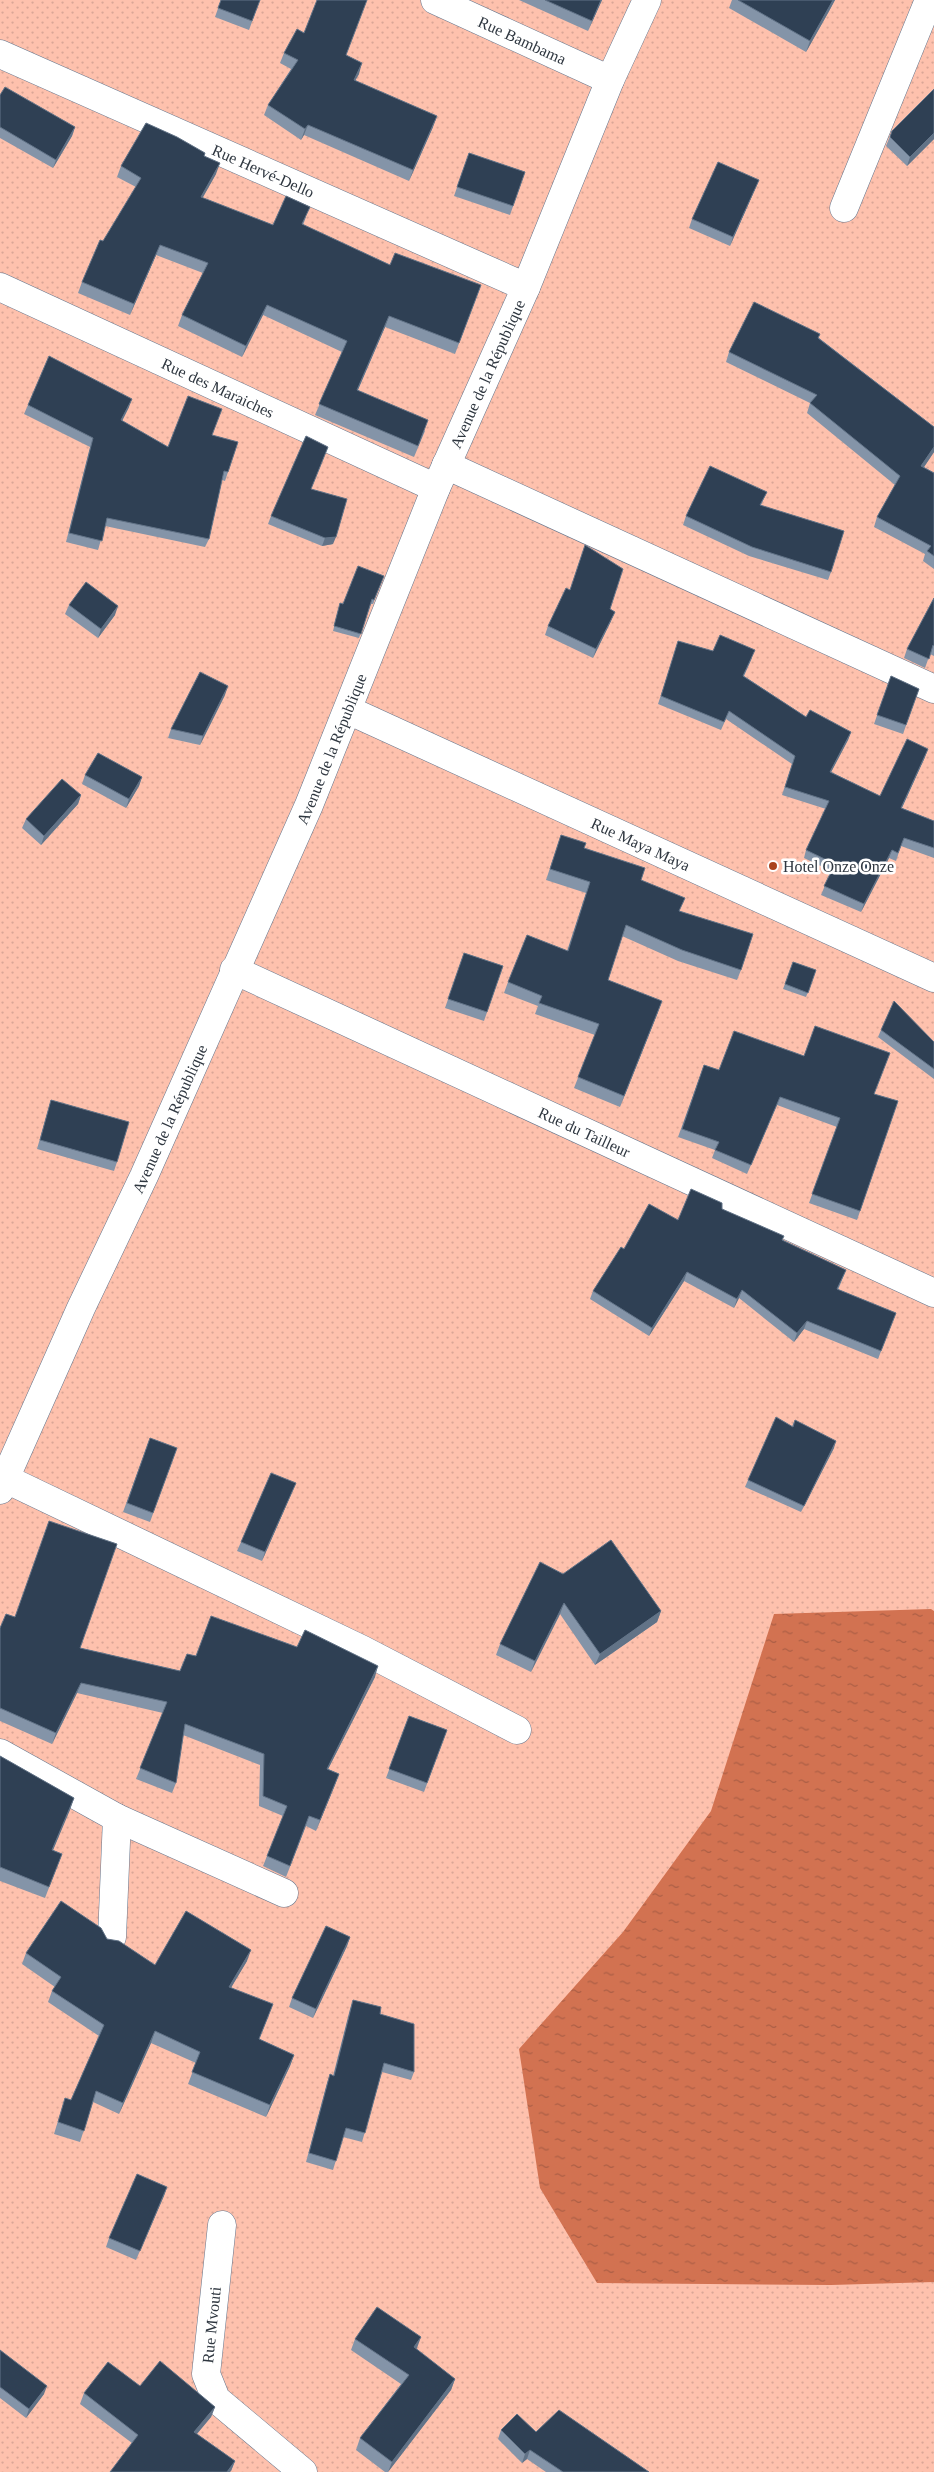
<svg xmlns="http://www.w3.org/2000/svg" width="934" height="2472" viewBox="0 0 934 2472" font-family="Georgia,serif">
	<style>
		.green { fill: url(#green-dots) }
		.water { fill: url(#water-ripples) }
		.lines { fill: none; stroke-linecap: round; stroke-linejoin: round }
		.minor-casing { stroke: #64758c; stroke-width: 29 }
		.minor { stroke: #fff; stroke-width: 28 }
		.wall { fill: #8494a8 }
		.shaded-wall { fill: #627387 }
		.building { fill: #2f4054; stroke: #627387 }
		.poi-dot { fill: #aa431d; stroke: #fff; stroke-width: 2 }
		.labels { text-anchor: middle; stroke-width: 5; stroke-linejoin: round; paint-order: stroke }
		.street-label { font-size: 16px; fill: #2f3740; stroke: #fff }
		.poi-label { font-size: 16px; fill: #2f3740; stroke: #fff; text-anchor: start }
	</style>
	<defs>
		<pattern id="green-dots" width="8" height="8" patternUnits="userSpaceOnUse" patternTransform="scale(1.25)"><rect width="8" height="8" fill="#fec1ad"/><path d="M2 2h.1M6 6h.1" fill="none" stroke="#daa696" stroke-width="1.8" stroke-linecap="round"/></pattern>
		<pattern id="water-ripples" width="26" height="14" patternUnits="userSpaceOnUse" patternTransform="scale(1.25)"><rect width="26" height="14" fill="#d27251"/><path d="M2 4q2-2 4 0t4 0M15 11q2-2 4 0t4 0" fill="none" stroke="#ab5e45"/></pattern>
	</defs>
	<rect width="100%" height="100%" fill="#d9e9fd"/>
	<path class="green" d="M0,0H934V2472H0Z"/>
	<path class="water" d="M931,1609L934,1611V2282L831,2285L597,2283L540,2188L519,2049L623,1932L711,1811L774,1614Z"/>
	<g class="lines">
		<defs>
			<g id="minor">
				<path id="s1" d="M435,0L610,80"/>
				<path id="s2" d="M0,54L526,287"/>
				<path d="M844,208L929,0"/>
				<path id="s3" d="M0,287L436,488"/>
				<path d="M446,465L934,689"/>
				<path id="s4" d="M348,710L934,978"/>
				<path id="s5" d="M234,970L934,1293"/>
				<path d="M6,1479L363,1650L517,1730"/>
				<path id="s6" d="M0,1490L81,1308L144,1176L309,805L436,488L526,287L610,80L647,0"/>
				<path d="M0,1753L117,1818L284,1893"/>
				<path d="M112,1937L117,1818"/>
				<path d="M222,2225L206,2374L216,2399L303,2472"/>
			</g>
		</defs>
		<use href="#minor" class="minor-casing"/>
		<use href="#minor" class="minor"/>
	</g>
	<path class="wall" d="M221,0H260L249,30L215,17Z
		M519,0H602L588,31Z
		M732,0H835L828,13L806,52L729,8Z
		M284,53L346,55L359,74L355,80L433,127L409,181L304,135L301,140L264,115L268,105L291,69L280,63Z
		M934,89V139L907,166L886,146L892,131Z
		M0,95L75,127L72,136L53,168L0,138Z
		M469,153L525,172L510,215L454,196Z
		M204,156L216,174L202,198L273,225L306,217L303,225L390,265L481,285L455,354L385,327L358,390L425,431L414,457L315,415L342,352L263,315L242,357L178,326L182,315L203,273L156,255L130,315L78,293L82,282L136,187L117,177L121,166Z
		M759,180L730,246L689,228L692,219Z
		M819,338L934,427V452L924,467L934,473V569L923,561L925,554L874,527L877,517L895,485L807,413L810,403L726,362L729,352Z
		M28,405L129,407L122,421L168,447L212,435L228,472L225,481L222,480L209,539L205,547L105,526L98,550L66,542L90,447L24,414Z
		M311,489L333,544L322,546L268,524L271,516Z
		M767,492L761,505L831,572L828,580L749,556L683,525L686,516Z
		M384,576L373,604H371L359,638L333,631L340,603L343,604Z
		M934,598V656L930,654L925,668L904,658L907,649Z
		M69,605L115,615L98,638L65,614Z
		M610,609L611,621L593,658L545,635L548,626Z
		M676,649L713,651L752,658L744,676L806,717L851,732L848,740L831,772L880,796L925,757L902,808L934,821V858L901,846L896,861L889,858L861,912L821,895L831,871L804,858L806,850L826,809L782,795L792,764L726,719L721,730L658,704Z
		M891,676L919,689L903,734L874,724Z
		M225,695L200,745L168,738L171,729Z
		M85,775L142,777L139,786L126,808L82,784Z
		M81,795L78,804L41,845L22,828L26,819Z
		M561,835L641,880L680,911L741,970L737,980L678,961L622,936L608,980L658,1012L620,1107L574,1088L595,1035L535,1014L538,1006L504,993L508,982L567,951L586,893L546,880Z
		M464,953L503,966L484,1021L445,1008Z
		M793,962L816,970L806,997L783,989Z
		M881,1030L934,1042V1079L878,1037Z
		M704,1065L719,1070L874,1094L898,1101L857,1220L809,1203L837,1127L777,1105L747,1174L712,1158L715,1150L678,1137Z
		M51,1100L117,1162L114,1171L37,1149Z
		M722,1209L783,1240L846,1270L838,1290L896,1313L878,1359L804,1329L794,1342L739,1298L734,1308L684,1281L649,1336L590,1299L593,1291L624,1249L678,1220Z
		M795,1420L834,1448L801,1512L745,1487L748,1480L792,1426Z
		M150,1438L177,1448L150,1522L123,1512Z
		M296,1483L262,1561L237,1551L241,1542Z
		M563,1574L661,1611L657,1622L595,1665L560,1614L531,1672L496,1655L500,1644Z
		M0,1628L80,1648L180,1671L196,1656L375,1677L328,1769L339,1774L316,1831L306,1826L286,1877L263,1866L283,1816L259,1806L260,1765L183,1735L176,1783L172,1793L136,1779L163,1713L77,1693L52,1744L0,1721Z
		M409,1716L447,1730L424,1792L386,1778Z
		M0,1756L74,1798L53,1850L62,1854L45,1898L0,1881Z
		M350,1937L347,1946L313,2018L289,2007L292,1998Z
		M107,1939L155,1965L247,1961L231,1987L269,2015L259,2039L294,2055L290,2066L266,2117L188,2084L196,2063L151,2043L119,2114L93,2102L80,2142L54,2134L65,2098L71,2100L99,2036L48,2002L52,1991L55,1987L22,1964L26,1953Z
		M353,2000L380,2014L414,2072L411,2080L382,2072L362,2142L343,2137L333,2170L306,2162L327,2083L330,2074L333,2076L350,2009Z
		M167,2187L136,2260L106,2247L109,2238Z
		M355,2339L416,2349L455,2379L451,2390L388,2472H385L356,2450L360,2438L401,2384L351,2350Z
		M0,2350L44,2394L26,2418L0,2398Z
		M140,2386L215,2407L211,2417L197,2434L235,2461L231,2471L132,2443L80,2404L84,2393Z
		M501,2430L536,2432L649,2472H546L527,2459L522,2463L498,2439Z"/>
	<path class="shaded-wall" d="M601,0H602L588,31L592,21Z
		M833,0H835L828,13L806,52L810,41Z
		M362,63L359,74L350,90L354,80Z
		M437,116L433,127L409,181L413,170Z
		M308,125L304,135L301,140L305,129Z
		M75,127L72,136L53,168L56,160Z
		M934,133V139L907,166L910,157Z
		M220,163L216,174L197,208L201,197Z
		M759,180L755,189L730,246L733,237Z
		M160,245L156,255L130,315L134,304Z
		M267,305L263,315L242,357L246,346Z
		M389,316L385,327L353,401L357,390Z
		M132,399L129,407L118,429L121,420Z
		M934,447V452L918,476L921,466Z
		M336,537L333,544L322,546L325,538Z
		M118,606L115,615L98,638L101,629Z
		M615,612L611,621L593,658L596,649Z
		M228,686L225,695L200,745L203,736Z
		M851,732L848,740L827,780L830,772Z
		M928,749L925,757L898,816L901,808Z
		M142,777L139,786L126,808L129,799Z
		M81,795L78,804L41,845L44,836Z
		M892,850L889,858L861,912L864,904Z
		M662,1001L658,1012L620,1107L624,1096Z
		M687,1272L684,1281L649,1336L652,1328Z
		M742,1290L739,1298L734,1308L737,1299Z
		M807,1321L804,1329L794,1342L797,1333Z
		M836,1441L834,1448L801,1512L804,1506Z
		M296,1483L292,1492L262,1561L265,1552Z
		M564,1603L560,1614L531,1672L535,1661Z
		M661,1611L657,1622L595,1665L600,1654Z
		M378,1666L375,1677L323,1779L327,1769Z
		M81,1683L77,1693L52,1744L56,1733Z
		M339,1774L335,1785L316,1831L320,1820Z
		M74,1798L70,1810L48,1862L52,1850Z
		M350,1937L347,1946L313,2018L316,2009Z
		M251,1950L247,1961L225,1998L229,1987Z
		M155,2031L151,2043L119,2114L123,2103Z
		M294,2055L290,2066L266,2117L270,2105Z
		M167,2187L164,2196L136,2260L140,2251Z
		M421,2337L417,2348L410,2358L414,2347Z
		M455,2379L451,2390L388,2472L392,2462Z
		M47,2386L44,2394L26,2418L29,2409Z
		M215,2407L211,2417L190,2442L194,2432Z
		M530,2450L527,2459L522,2463L525,2454Z
		M235,2461L231,2471L230,2472H227Z"/>
	<path class="building" d="M221,0H260L252,21L218,8Z
		M317,0H367L346,55L362,63L354,80L437,116L413,170L308,125L305,129L268,105L298,60L284,53L297,29L304,33Z
		M545,0H601L592,21Z
		M738,0H833L810,41Z
		M5,87L75,127L56,160L0,127V95Z
		M934,89V133L910,157L890,137L892,131Z
		M146,123L177,137L205,153L204,156L220,163L201,197L273,225L286,196L310,207L302,224L390,265L395,253L481,285L459,343L389,316L357,390L428,420L418,446L319,404L347,341L267,305L246,346L182,315L208,263L160,245L134,304L82,282L100,240L103,241L141,178L121,166Z
		M469,153L525,172L513,206L457,187Z
		M718,162L759,180L733,237L692,219Z
		M754,302L820,334L818,338L934,427V447L921,466L934,473V556L927,551L931,546L877,517L900,476L810,403L817,395L729,352Z
		M49,356L132,399L121,420L168,447L188,396L222,409L212,435L238,442L228,472L224,471L209,539L107,518L102,541L69,533L93,438L28,405Z
		M306,436L328,447L311,489L347,499L336,537L325,538L271,516Z
		M710,466L767,492L760,505L844,531L831,572L752,547L686,516Z
		M585,545L623,569L610,609L615,612L596,649L548,626L566,588L570,590Z
		M358,566L384,576L374,600L372,599L361,634L334,626L340,603L343,604Z
		M86,582L118,606L101,629L69,605Z
		M934,598V646L933,645L929,659L907,649Z
		M720,635L755,650L743,676L806,717L810,710L851,732L830,772L880,796L907,739L928,749L901,808L934,821V848L904,838L898,853L892,850L864,904L824,886L835,864L806,850L829,801L785,787L795,756L729,711L724,722L661,696L678,641L713,651Z
		M200,672L228,686L203,736L171,729Z
		M891,676L919,689L906,725L877,715Z
		M98,753L142,777L129,799L85,775Z
		M62,779L81,795L44,836L26,819Z
		M561,835L586,843L584,848L645,868L641,880L685,898L679,911L753,934L741,970L682,950L626,925L608,980L662,1001L624,1096L578,1077L599,1024L539,1003L542,996L508,982L527,935L568,951L590,882L550,869Z
		M464,953L503,966L487,1012L448,999Z
		M793,962L816,970L808,993L785,984Z
		M894,1001L934,1042V1069L881,1030Z
		M815,1026L890,1053L874,1094L898,1101L860,1211L812,1194L840,1118L780,1097L751,1165L715,1150L719,1142L682,1129L704,1065L719,1070L734,1031L804,1056Z
		M51,1100L129,1122L117,1162L40,1140Z
		M691,1189L722,1203V1209L784,1236L782,1240L846,1270L837,1289L896,1313L881,1351L807,1321L797,1333L742,1290L737,1299L687,1272L652,1328L593,1291L621,1247L624,1249L649,1204L678,1220Z
		M776,1417L793,1427L795,1420L836,1441L804,1506L748,1480Z
		M150,1438L177,1448L153,1513L127,1503Z
		M271,1473L296,1483L265,1552L241,1542Z
		M49,1521L117,1544L80,1648L180,1671L187,1654L196,1656L211,1616L297,1647L305,1630L378,1666L327,1769L339,1774L320,1820L309,1816L290,1866L267,1856L287,1806L263,1796L264,1754L185,1724L176,1783L140,1768L167,1702L81,1683L56,1733L0,1708V1628L6,1614L15,1617Z
		M611,1540L661,1611L600,1654L564,1603L535,1661L500,1644L540,1562L563,1574Z
		M409,1716L447,1730L427,1783L389,1769Z
		M0,1756L74,1798L52,1850L62,1854L49,1887L0,1867Z
		M61,1901L101,1928L107,1939L119,1941L155,1965L186,1911L251,1950L229,1987L273,2004L259,2039L294,2055L270,2105L192,2072L200,2052L155,2031L123,2103L96,2091L84,2131L58,2122L65,2098L71,2100L104,2025L52,1991L61,1977L26,1953Z
		M326,1926L350,1937L316,2009L292,1998Z
		M353,2000L381,2007L380,2014L414,2024V2072L384,2063L365,2133L346,2128L336,2161L309,2153L330,2074L334,2076Z
		M137,2174L167,2187L140,2251L109,2238Z
		M377,2307L421,2337L414,2347L455,2379L392,2462L360,2438L409,2375L355,2339Z
		M0,2350L47,2386L29,2409L0,2387Z
		M160,2361L215,2407L194,2432L235,2461L227,2472H110L138,2435L84,2393L108,2362L140,2386Z
		M559,2410L649,2472H563L530,2450L525,2454L501,2430L517,2414L536,2432Z"/>
	<circle class="poi-dot" cx="773" cy="866" r="5"/>
	<g class="labels">
		<g class="street-label">
			<text dy="6" stroke="none"><textPath href="#s1" startOffset="96">Rue Bambama</textPath></text>
			<text dy="6" stroke="none"><textPath href="#s2" startOffset="288">Rue Hervé-Dello</textPath></text>
			<text dy="6" stroke="none"><textPath href="#s6" startOffset="1218">Avenue de la République</textPath></text>
			<text dy="6" stroke="none"><textPath href="#s3" startOffset="240">Rue des Maraiches</textPath></text>
			<text dy="6" stroke="none"><textPath href="#s6" startOffset="812">Avenue de la République</textPath></text>
			<text dy="6" stroke="none"><textPath href="#s4" startOffset="322">Rue Maya Maya</textPath></text>
			<text dy="6" stroke="none"><textPath href="#s6" startOffset="408">Avenue de la République</textPath></text>
			<text dy="6" stroke="none"><textPath href="#s5" startOffset="386">Rue du Tailleur</textPath></text>
			<text transform="translate(211 2325) rotate(-84)" y="6">Rue Mvouti</text>
		</g>
		<g class="poi-label">
			<text x="783" y="872">Hotel Onze Onze</text>
		</g>
	</g>
</svg>
